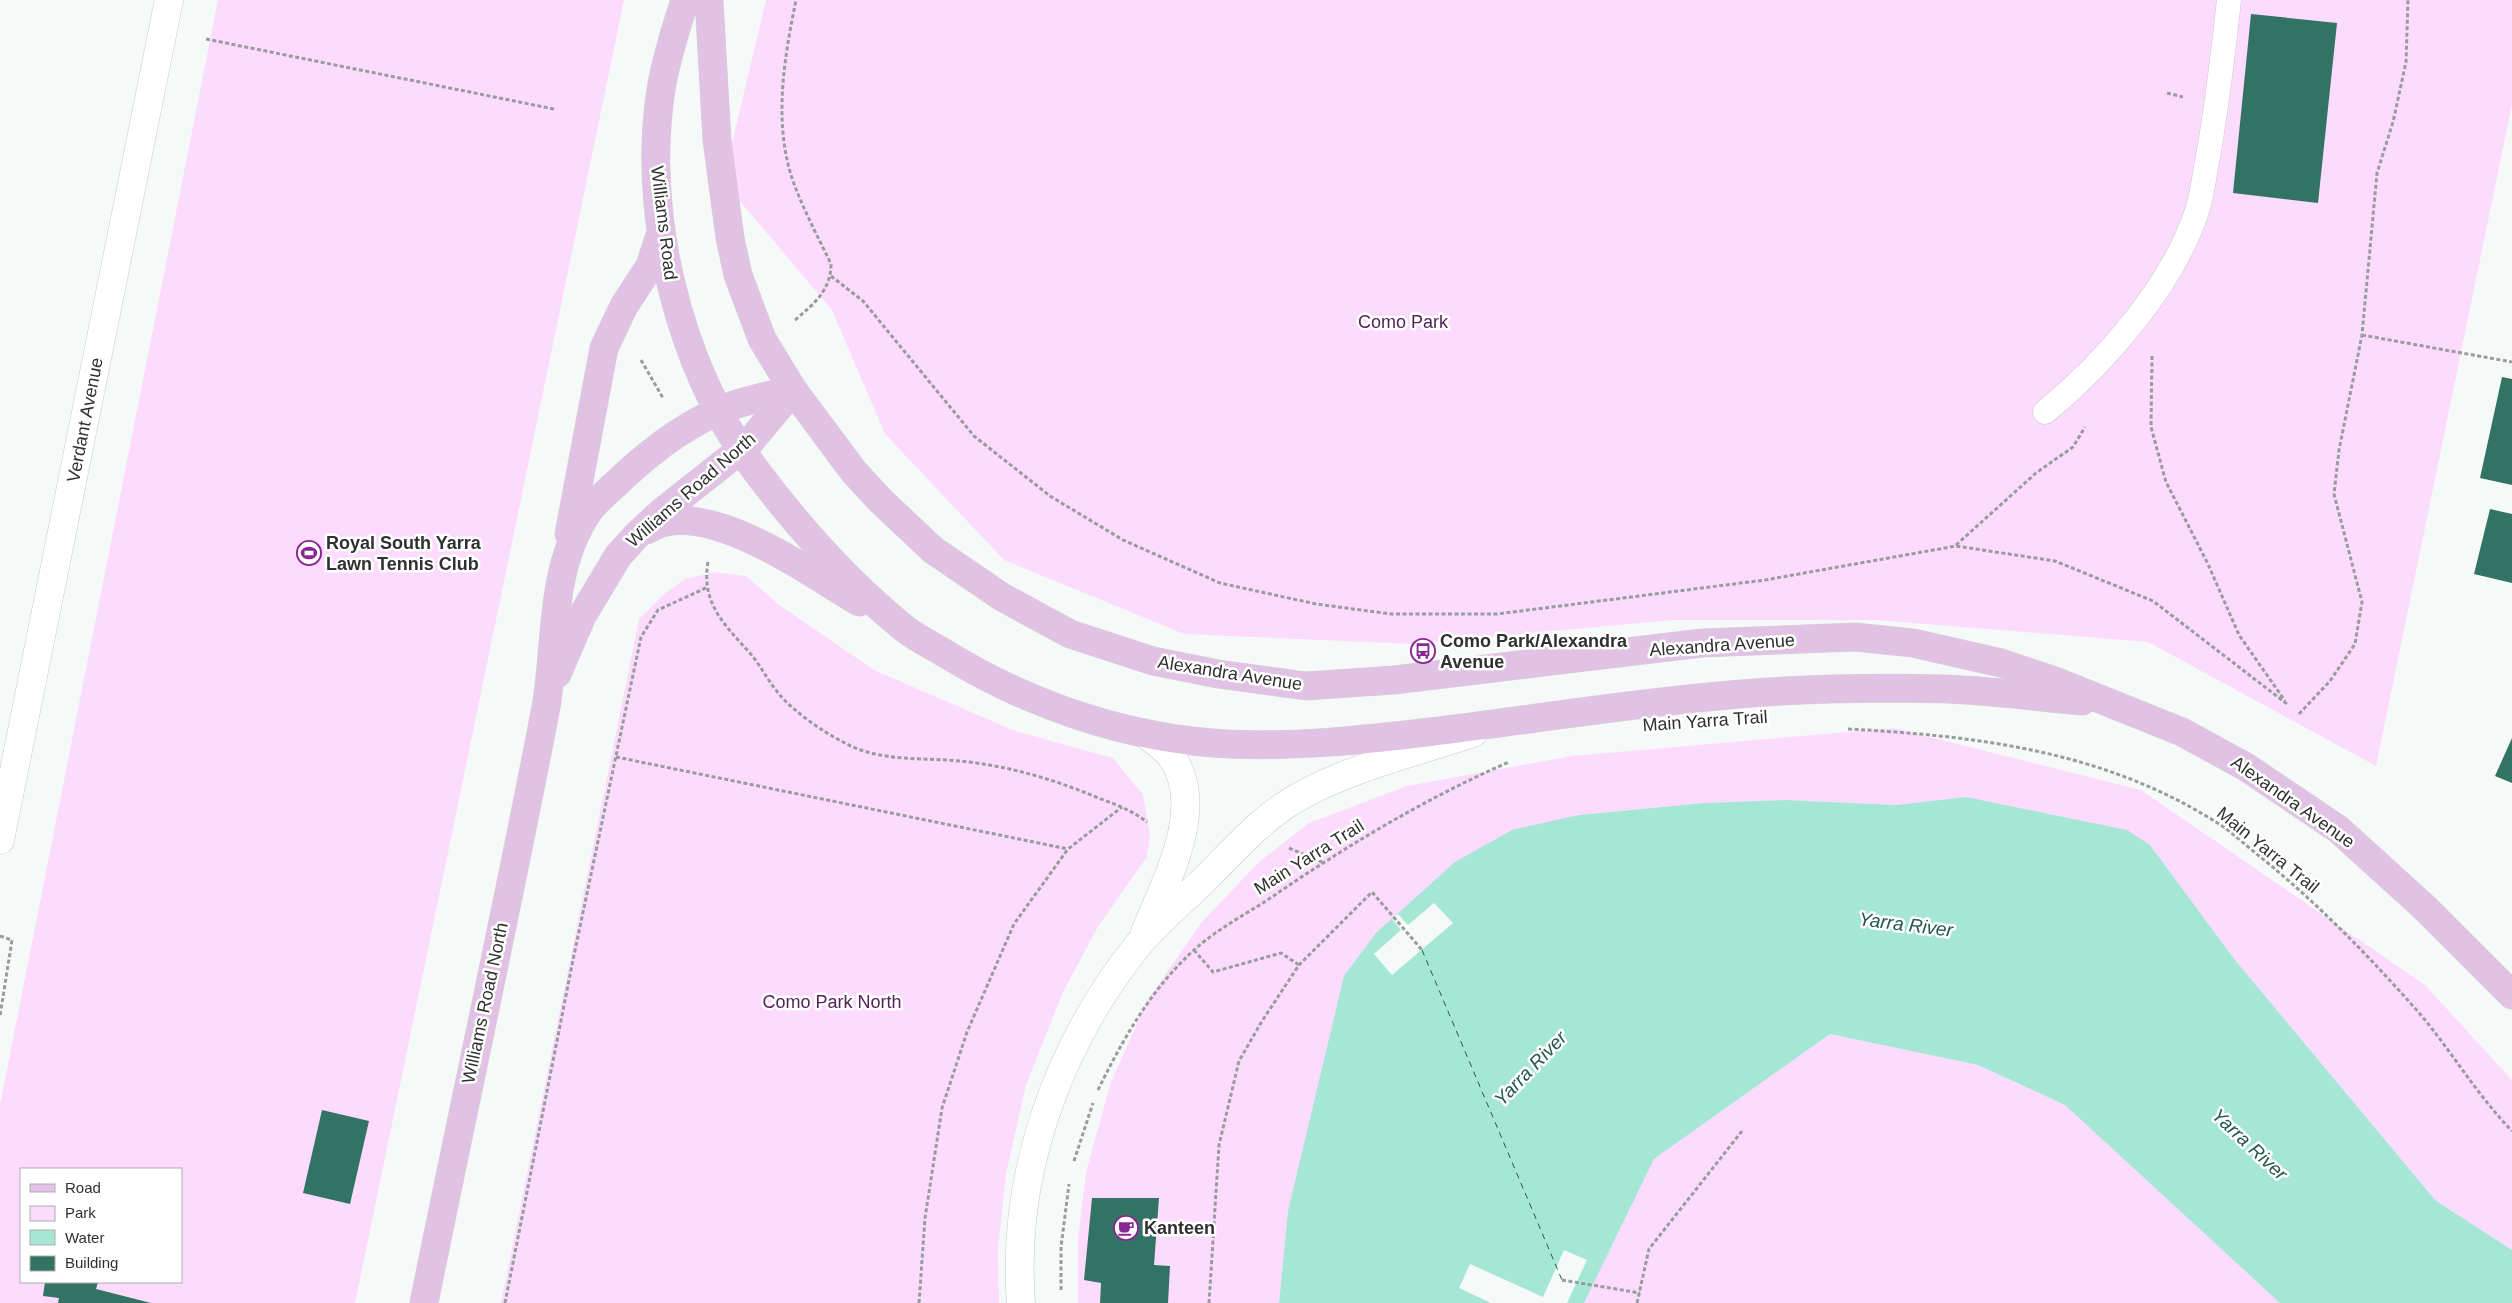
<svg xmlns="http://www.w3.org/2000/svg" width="2512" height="1303" viewBox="0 0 2512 1303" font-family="Arial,sans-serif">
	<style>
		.green { fill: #fcdbfe; fill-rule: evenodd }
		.water { fill: #a5e7d4 }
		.pier { fill: #f5faf8 }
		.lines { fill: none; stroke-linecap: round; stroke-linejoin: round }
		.ferry { stroke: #23584b; stroke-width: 1; stroke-dasharray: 6 5; stroke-linecap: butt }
		.building { fill: #327363 }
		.service-casing { stroke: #c5cac8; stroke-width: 25 }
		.minor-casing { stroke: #c5cac8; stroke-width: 29 }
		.tertiary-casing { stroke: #c5cac8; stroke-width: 29 }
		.primary-casing { stroke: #d5d6d6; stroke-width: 29 }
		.path { stroke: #989c9b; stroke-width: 3; stroke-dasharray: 4 2.5; stroke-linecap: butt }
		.service { stroke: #fff; stroke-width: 24 }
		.minor { stroke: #fff; stroke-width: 28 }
		.tertiary { stroke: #fff; stroke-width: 28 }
		.primary { stroke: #e2c2e4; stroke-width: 28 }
		.labels { text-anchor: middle; stroke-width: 5; stroke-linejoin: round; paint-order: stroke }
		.street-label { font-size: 18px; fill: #2f3130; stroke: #fff }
		.park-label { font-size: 18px; fill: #532357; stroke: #fff }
		.poi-label { font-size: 18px; font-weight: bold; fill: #2f3130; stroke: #fff; text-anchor: start }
		.water-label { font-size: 19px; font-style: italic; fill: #23584b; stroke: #fff }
	</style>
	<rect width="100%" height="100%" fill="#f5faf8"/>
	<path class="green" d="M218,0H624L355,1303H0V1105ZM21,1169H181V1282H21Z
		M766,0H2512V104L2376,766L2148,642L1876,620H1672L1413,644L1184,634L1004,560L885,434L832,310L723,181Z
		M715,572L746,576L778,604L874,670L1015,731L1113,758L1143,795L1150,835L1147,857L1099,925L1063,992L1026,1085L1006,1174L998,1250L999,1303H501L639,619L664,594L685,579Z
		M1894,728L2141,790L2425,985L2512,1080V1250L2435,1200L2235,960L2150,845L1966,797L1896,805L1786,800L1704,803L1579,815L1392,919L1288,1211L1279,1303H1078V1240L1086,1172L1111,1082L1147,1001L1201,923L1259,862L1309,823L1407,786L1572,756Z
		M1830,1034L1978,1065L2066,1105L2280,1303H1584L1654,1159Z"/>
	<path class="water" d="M1966,797L2127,830L2150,845L2235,960L2435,1200L2512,1250V1303H2280L2065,1105L1978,1065L1830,1034L1654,1159L1584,1303H1279L1288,1211L1344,976L1376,933L1455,862L1512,830L1579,815L1704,803L1786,800L1896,805Z"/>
	<path class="pier" d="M1434,903L1453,923L1392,975L1374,954L1401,930L1392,919L1398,914L1408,925Z
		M1564,1250L1587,1260L1567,1303H1491L1459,1288L1470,1264L1543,1297Z"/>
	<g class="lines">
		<path class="ferry" d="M1422,950L1562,1280"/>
	</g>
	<path class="building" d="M2251,14L2337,23L2318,203L2233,193Z
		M2502,377L2512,379V485L2480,478Z
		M2490,509L2512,514V583L2474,574Z
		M2512,738V783L2495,776Z
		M322,1110L369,1121L350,1204L303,1193Z
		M1092,1198H1159L1154,1265L1170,1266L1168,1303H1100L1101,1283L1084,1280Z
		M45,1282H98L96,1289L151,1303H58L59,1298L43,1296Z"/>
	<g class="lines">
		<defs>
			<path id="service" d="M2045,412C2105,363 2173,285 2197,211C2202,196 2204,178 2207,162C2217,108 2223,55 2229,0"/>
			<path id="minor" d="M0,840L169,0"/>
			<path id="tertiary" d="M1144,733C1153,740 1164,747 1171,756C1208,807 1165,882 1145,932
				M1021,1303C1011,1174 1058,1045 1138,945C1158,921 1184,900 1206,878C1234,850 1261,819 1295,799C1346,769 1416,752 1473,733"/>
			<path id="primary" d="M685,0C676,28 667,55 662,84C640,208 678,367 754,468C798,527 847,582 905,629C918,639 933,646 946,654C1031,706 1129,739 1228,744C1296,747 1363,740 1430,732C1519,721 1608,707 1698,698C1778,689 1867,687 1948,689C1993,691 2038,697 2082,701
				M709,0L717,140L730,238L738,275L762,339L793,390L854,472L881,501L933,550L1002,597L1070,634L1153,661L1218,674L1306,686L1394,680L1702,643L1855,637L1913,643L2001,663L2055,681L2182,732L2246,767L2338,829L2424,907L2512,995
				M647,530C702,493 811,574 859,602
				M569,534L604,348L624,306L650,266L660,235
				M557,674L582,616L618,556L637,535L663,511L749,443L793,390
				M424,1303C464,1104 508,906 546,707C557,644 549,569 588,512C597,499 611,489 622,478C653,449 690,421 731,406C751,399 772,395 793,390"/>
		</defs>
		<use href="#service" class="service-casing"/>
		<use href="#minor" class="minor-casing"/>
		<use href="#tertiary" class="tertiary-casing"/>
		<use href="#primary" class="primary-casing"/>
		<path class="path" d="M206,39L554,109
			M2167,93L2183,97
			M831,276L863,301L974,436L1050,496L1123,540L1220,583L1316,604L1391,614H1497L1765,580L1956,546L2055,561L2153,601L2287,704
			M795,320C814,304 831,290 831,264C818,237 803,209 793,181C773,123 784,59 796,0
			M2362,335L2512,362
			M2152,356L2151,427L2166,482L2208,564L2239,635L2285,701
			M641,360L663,398
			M1956,545L2036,473L2073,447L2085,427
			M708,562C701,603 724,624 748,651C760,664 768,681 779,694C793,711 823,732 843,742C875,760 911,758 946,760C998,763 1048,777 1096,797C1114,804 1132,810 1147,822
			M2299,714L2330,681L2355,644L2362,602L2334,494L2339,450L2362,335L2377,173L2393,122L2406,62L2408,0
			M1848,729C1978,736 2103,751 2216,822C2231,831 2244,844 2258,855C2314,900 2365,952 2413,1006C2449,1046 2474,1092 2512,1131
			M616,757L1068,849
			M1289,848L1322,862
			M0,936L12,940L0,1016
			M1194,950L1213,972L1281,953L1299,965
			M1098,1090C1123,1039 1151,989 1194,950C1215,931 1242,916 1266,901C1343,848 1424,799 1509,762
			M1074,1161L1093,1103
			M1562,1280L1640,1293
			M1061,1290V1247L1069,1184
			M505,1303L573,960L641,637L658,610L708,587
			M919,1303L925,1218L942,1108L967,1032L1014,924L1068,849L1122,807
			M1209,1303L1219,1145L1239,1061L1262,1021L1299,965L1372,892L1422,950
			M1637,1303L1649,1249L1742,1131"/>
		<use href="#service" class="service"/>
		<use href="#minor" class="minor"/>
		<use href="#tertiary" class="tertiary"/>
		<use href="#primary" class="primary"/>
	</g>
	<defs>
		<symbol id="stadium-ring" viewBox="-11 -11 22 22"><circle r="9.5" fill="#fff" stroke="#882791" stroke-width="1.5"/><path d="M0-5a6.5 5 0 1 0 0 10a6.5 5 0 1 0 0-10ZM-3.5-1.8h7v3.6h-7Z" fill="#882791"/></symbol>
		<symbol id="bus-ring" viewBox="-11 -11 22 22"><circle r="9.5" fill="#fff" stroke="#882791" stroke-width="1.5"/><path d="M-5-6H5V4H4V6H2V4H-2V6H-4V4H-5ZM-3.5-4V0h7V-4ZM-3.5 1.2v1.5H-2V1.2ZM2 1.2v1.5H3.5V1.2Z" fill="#882791"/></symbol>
		<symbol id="cafe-ring" viewBox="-11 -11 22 22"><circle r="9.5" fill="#fff" stroke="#882791" stroke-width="1.5"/><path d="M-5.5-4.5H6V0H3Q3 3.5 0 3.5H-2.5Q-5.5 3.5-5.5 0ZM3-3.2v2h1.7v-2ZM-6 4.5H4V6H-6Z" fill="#882791"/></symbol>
	</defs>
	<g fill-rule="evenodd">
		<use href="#stadium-ring" x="295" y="539" width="28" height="28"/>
		<use href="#bus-ring" x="1409" y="637" width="28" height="28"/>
		<use href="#cafe-ring" x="1112" y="1214" width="28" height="28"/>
	</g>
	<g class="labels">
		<g class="street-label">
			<text transform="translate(664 223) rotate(83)" y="6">Williams Road</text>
			<text transform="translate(85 420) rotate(-79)" y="6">Verdant Avenue</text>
			<text transform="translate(691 490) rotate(-41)" y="6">Williams Road North</text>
			<text transform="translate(1722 645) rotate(-4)" y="6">Alexandra Avenue</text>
			<text transform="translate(1230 673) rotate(9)" y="6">Alexandra Avenue</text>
			<text transform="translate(1705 721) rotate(-4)" y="6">Main Yarra Trail</text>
			<text transform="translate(2293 802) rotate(35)" y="6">Alexandra Avenue</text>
			<text transform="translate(2268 850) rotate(39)" y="6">Main Yarra Trail</text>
			<text transform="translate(1309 857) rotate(-32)" y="6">Main Yarra Trail</text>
			<text transform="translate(485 1003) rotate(-78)" y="6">Williams Road North</text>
		</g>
		<g class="park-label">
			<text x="1403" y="328">Como Park</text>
			<text x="832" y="1008">Como Park North</text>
		</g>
		<g class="poi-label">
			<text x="326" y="549">Royal South Yarra<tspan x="326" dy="21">Lawn Tennis Club</tspan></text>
			<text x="1440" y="647">Como Park/Alexandra<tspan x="1440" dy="21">Avenue</tspan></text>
			<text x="1144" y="1234">Kanteen</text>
		</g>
		<g class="water-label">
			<text transform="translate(1906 924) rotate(7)" y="7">Yarra River</text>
			<text transform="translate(1530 1068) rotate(-46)" y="7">Yarra River</text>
			<text transform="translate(2250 1144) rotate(43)" y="7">Yarra River</text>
		</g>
	</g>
	<rect x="20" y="1168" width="162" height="115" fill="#ffffff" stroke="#acadac"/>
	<rect x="30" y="1184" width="25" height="8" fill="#e2c2e4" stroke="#acadac"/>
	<text x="65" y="1193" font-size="15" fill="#2f3130">Road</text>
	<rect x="30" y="1206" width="25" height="15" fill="#fcdbfe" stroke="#acadac"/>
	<text x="65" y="1218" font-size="15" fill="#2f3130">Park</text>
	<rect x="30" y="1230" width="25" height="15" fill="#a5e7d4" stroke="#acadac"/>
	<text x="65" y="1243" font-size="15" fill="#2f3130">Water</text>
	<rect x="30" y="1256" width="25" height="15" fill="#327363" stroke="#acadac"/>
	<text x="65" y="1268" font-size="15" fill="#2f3130">Building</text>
</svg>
